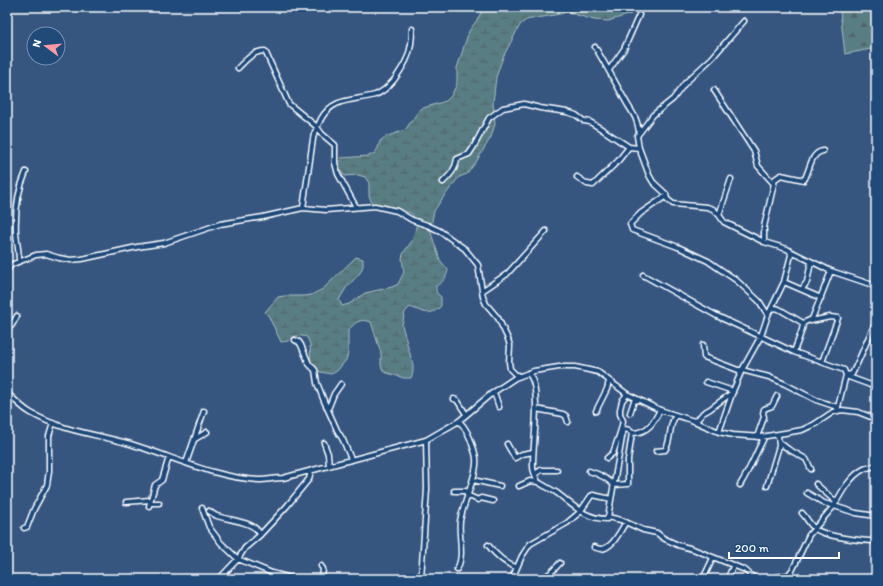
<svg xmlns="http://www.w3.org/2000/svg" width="883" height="586" viewBox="0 0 883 586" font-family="Itim,sans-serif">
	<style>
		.forest { fill: url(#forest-firs); stroke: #acbec1 }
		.wetland { fill: url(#wetland-marsh); stroke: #acbec1 }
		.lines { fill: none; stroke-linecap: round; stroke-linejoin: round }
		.minor-casing { stroke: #fff; stroke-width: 7 }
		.minor { stroke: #1f4a7a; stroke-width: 4 }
	</style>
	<defs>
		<pattern id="forest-firs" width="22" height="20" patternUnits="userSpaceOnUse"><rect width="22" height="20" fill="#597d83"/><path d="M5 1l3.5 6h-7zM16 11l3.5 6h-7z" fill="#526468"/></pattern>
		<pattern id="wetland-marsh" width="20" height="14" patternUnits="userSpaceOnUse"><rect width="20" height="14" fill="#597d83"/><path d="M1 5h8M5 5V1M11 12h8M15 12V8" fill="none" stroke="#526468"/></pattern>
	</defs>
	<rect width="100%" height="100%" fill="#365680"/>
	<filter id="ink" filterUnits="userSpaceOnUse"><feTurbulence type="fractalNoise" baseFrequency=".025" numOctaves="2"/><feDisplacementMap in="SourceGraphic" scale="8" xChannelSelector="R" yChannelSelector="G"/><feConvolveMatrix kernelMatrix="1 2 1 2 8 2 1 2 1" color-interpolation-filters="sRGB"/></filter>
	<g filter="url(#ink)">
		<path class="forest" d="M860,7H872L876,34V48L845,54L840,11Z"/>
		<path class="wetland" d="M484,7H646L628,15L608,21L594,20L567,12L560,14L526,20L520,25L503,57L496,77L493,103L495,124L491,137L476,162L467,174L459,177L442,199L434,211L431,226V233L440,260L448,270C446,279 443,282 436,286V292L441,297V306C431,317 423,312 410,307L405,312L402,325L413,365V372L411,378H404L384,372L381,366V353L371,322C360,318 355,322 348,331V353L346,360L337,371L331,374L311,370L310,344L307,337C299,335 294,335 288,341L281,342L269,317L265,312L278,297L284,296H305L311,295L323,289L356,257L363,259V266L360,273L346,288L339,300L342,306L349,304L365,293L392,287L398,284L404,272L402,258L404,252L412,241L416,228L417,221L411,213L372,203L369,196V183L365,177L358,175L345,176C339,170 338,166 341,158L369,156L375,153L378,148L380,141L385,137L405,130L420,109L446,101L451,96L457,84V68L469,31L477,20Z"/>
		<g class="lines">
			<defs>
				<path id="minor" d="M595,47C606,65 615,82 625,100C632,113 637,116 639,132
					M238,68C246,60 253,51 265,51L289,104L317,127L322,134L335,145V163L338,174L356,207
					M609,70L624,49L639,15
					M714,90L754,151L758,166L774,184
					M577,177L587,184L593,185L618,161L629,147
					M443,182C450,175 456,169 457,159L469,154L473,148L489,118L503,108L524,104L540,108L567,112L576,115L584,121L590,122L600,128L629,147L639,148
					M666,196L641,213L630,224L632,230L678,247L708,261L736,280L759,301L768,315
					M303,208L313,139C314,131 318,126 321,119C333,97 354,101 375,95C383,92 389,86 394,80C407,62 412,52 412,29
					M719,215L713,209L707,207L673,204L667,199L666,194L653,182L649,175L639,148L637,136L653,115L673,99L685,83L712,58L744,21
					M764,242V227L775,179L781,175L804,180C810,171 810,153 823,151
					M790,251L831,271L876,286
					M19,261C19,252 17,243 16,233C15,213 18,190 26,172
					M7,272L9,267L13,264L36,255L46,254L59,258L71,260L82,259L137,247L164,243L220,224L263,217L303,208L326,210L375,206L397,211L412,220L427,225L440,231L465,249L478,265L483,297L486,304L498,318L508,339L510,346L509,362L510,369L515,374L519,376
					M643,275L717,316L794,352L844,370L846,375L837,411
					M784,282L821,298
					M802,289L807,282L811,262
					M482,291L507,274L546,231
					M771,309L775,308L779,309L803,323C804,328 796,345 794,352
					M811,321L830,317L838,318L822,362
					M803,323L812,319L831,271
					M7,330L12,325L17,316
					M295,340L299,342L301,345L309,364L315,370L317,383L324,401L337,430L343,440L351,459
					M703,345L704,357L738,370H742L769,377L785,384L816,400L837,407
					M528,373C543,386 532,447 533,467C533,472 536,477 538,482C544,486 551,489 557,493C573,505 585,519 607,519L608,517L623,432L625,429L629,430L632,433C648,433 654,422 660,410
					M846,375L852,374C861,357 867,339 876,322
					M846,376L876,387
					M706,382L733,391
					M7,393C15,400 22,408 31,413C60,430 94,434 127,443C170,455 213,478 259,480C267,480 275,478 283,478L426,440L459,421L491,394L515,378L534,371L559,367H575L598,372L627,394L660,410L694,421L719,432L733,435L761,437L802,430L815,424L833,412L842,410L858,412L876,419
					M491,394L495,395L499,407
					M454,399L457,400L466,414
					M328,409L334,394L341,384
					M536,409L563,414L566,416L568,422
					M596,411L607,389L609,381
					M630,413L634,401L638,400
					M694,421L698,419L703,413L710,409L733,392
					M719,432L733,391L742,370L761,336L768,315L784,282L791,255L790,251L787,249L764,242L724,222L719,215L731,179
					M757,437L764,417L763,413L764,409L772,406L777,396
					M195,439L207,432
					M779,442L788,449L806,459L811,469
					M324,443L328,454L329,466
					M507,444L515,458L522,454L533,452
					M656,451L665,450C672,441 668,424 676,416
					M607,458L613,453L620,433L623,421L620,414V409L622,401L627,394
					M186,463L204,411
					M876,465C872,468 868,467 864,469C850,476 841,493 834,506L856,513L876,516
					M589,471C599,474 607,478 614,485L628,484V460L632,433
					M535,474L541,470H557
					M473,480L500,486
					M816,484L836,502
					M740,485C749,471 755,455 763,440L761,437
					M519,486L530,481L538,482
					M767,486L779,446L778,435
					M454,491H466L467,495L478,500L481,498L493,501
					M126,502L150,500
					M150,503H159
					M149,506L155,485L162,480L169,457
					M202,508L209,527L221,543L238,559L272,573L294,579
					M209,511C212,513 214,515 217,516C229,520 257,522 260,535
					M802,513C807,518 809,524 814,528C825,537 862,541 876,541
					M608,517L621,520L643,530L657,533L663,538L678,545L693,549L745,570L754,578L757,579
					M24,528L27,527L34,509L47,485L49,471V436L53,423
					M488,545C496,555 505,564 516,567
					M594,547C597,548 599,549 601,549C613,548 620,531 626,522
					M321,566L323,569L322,579
					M457,569C465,555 458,536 460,521C463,503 478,474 476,459C476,455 474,450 473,447C470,436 466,428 459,421
					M514,574L516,577L522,579
					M728,577L734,565
					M219,579L238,559L245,548L260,535L287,506L309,479L311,471
					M421,579L427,489L426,440
					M512,579L522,556L530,544L567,523L580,512L591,496L593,495L611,499
					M534,579C546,579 553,571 560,563
					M703,579L713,558
					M764,579L788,575L793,569L809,535L834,506L824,503L807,493"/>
			</defs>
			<use href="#minor" class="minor-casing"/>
			<use href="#minor" class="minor"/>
		</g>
	</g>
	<rect width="883" height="586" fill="none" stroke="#1f4a7a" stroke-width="24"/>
	<rect x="12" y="12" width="859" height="562" fill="none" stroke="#fff" stroke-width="1.5" filter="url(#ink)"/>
	<g transform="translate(46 46) rotate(286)"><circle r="19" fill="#1f4a7a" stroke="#7992af"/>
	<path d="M0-3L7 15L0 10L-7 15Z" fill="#ff9aa2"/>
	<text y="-6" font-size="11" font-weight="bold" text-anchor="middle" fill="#ffffff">N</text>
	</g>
	<path d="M729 552v6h110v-6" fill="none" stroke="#ffffff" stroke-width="2"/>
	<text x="735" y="552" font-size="12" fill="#ffffff" stroke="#1f4a7a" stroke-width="3" paint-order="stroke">200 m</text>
</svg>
